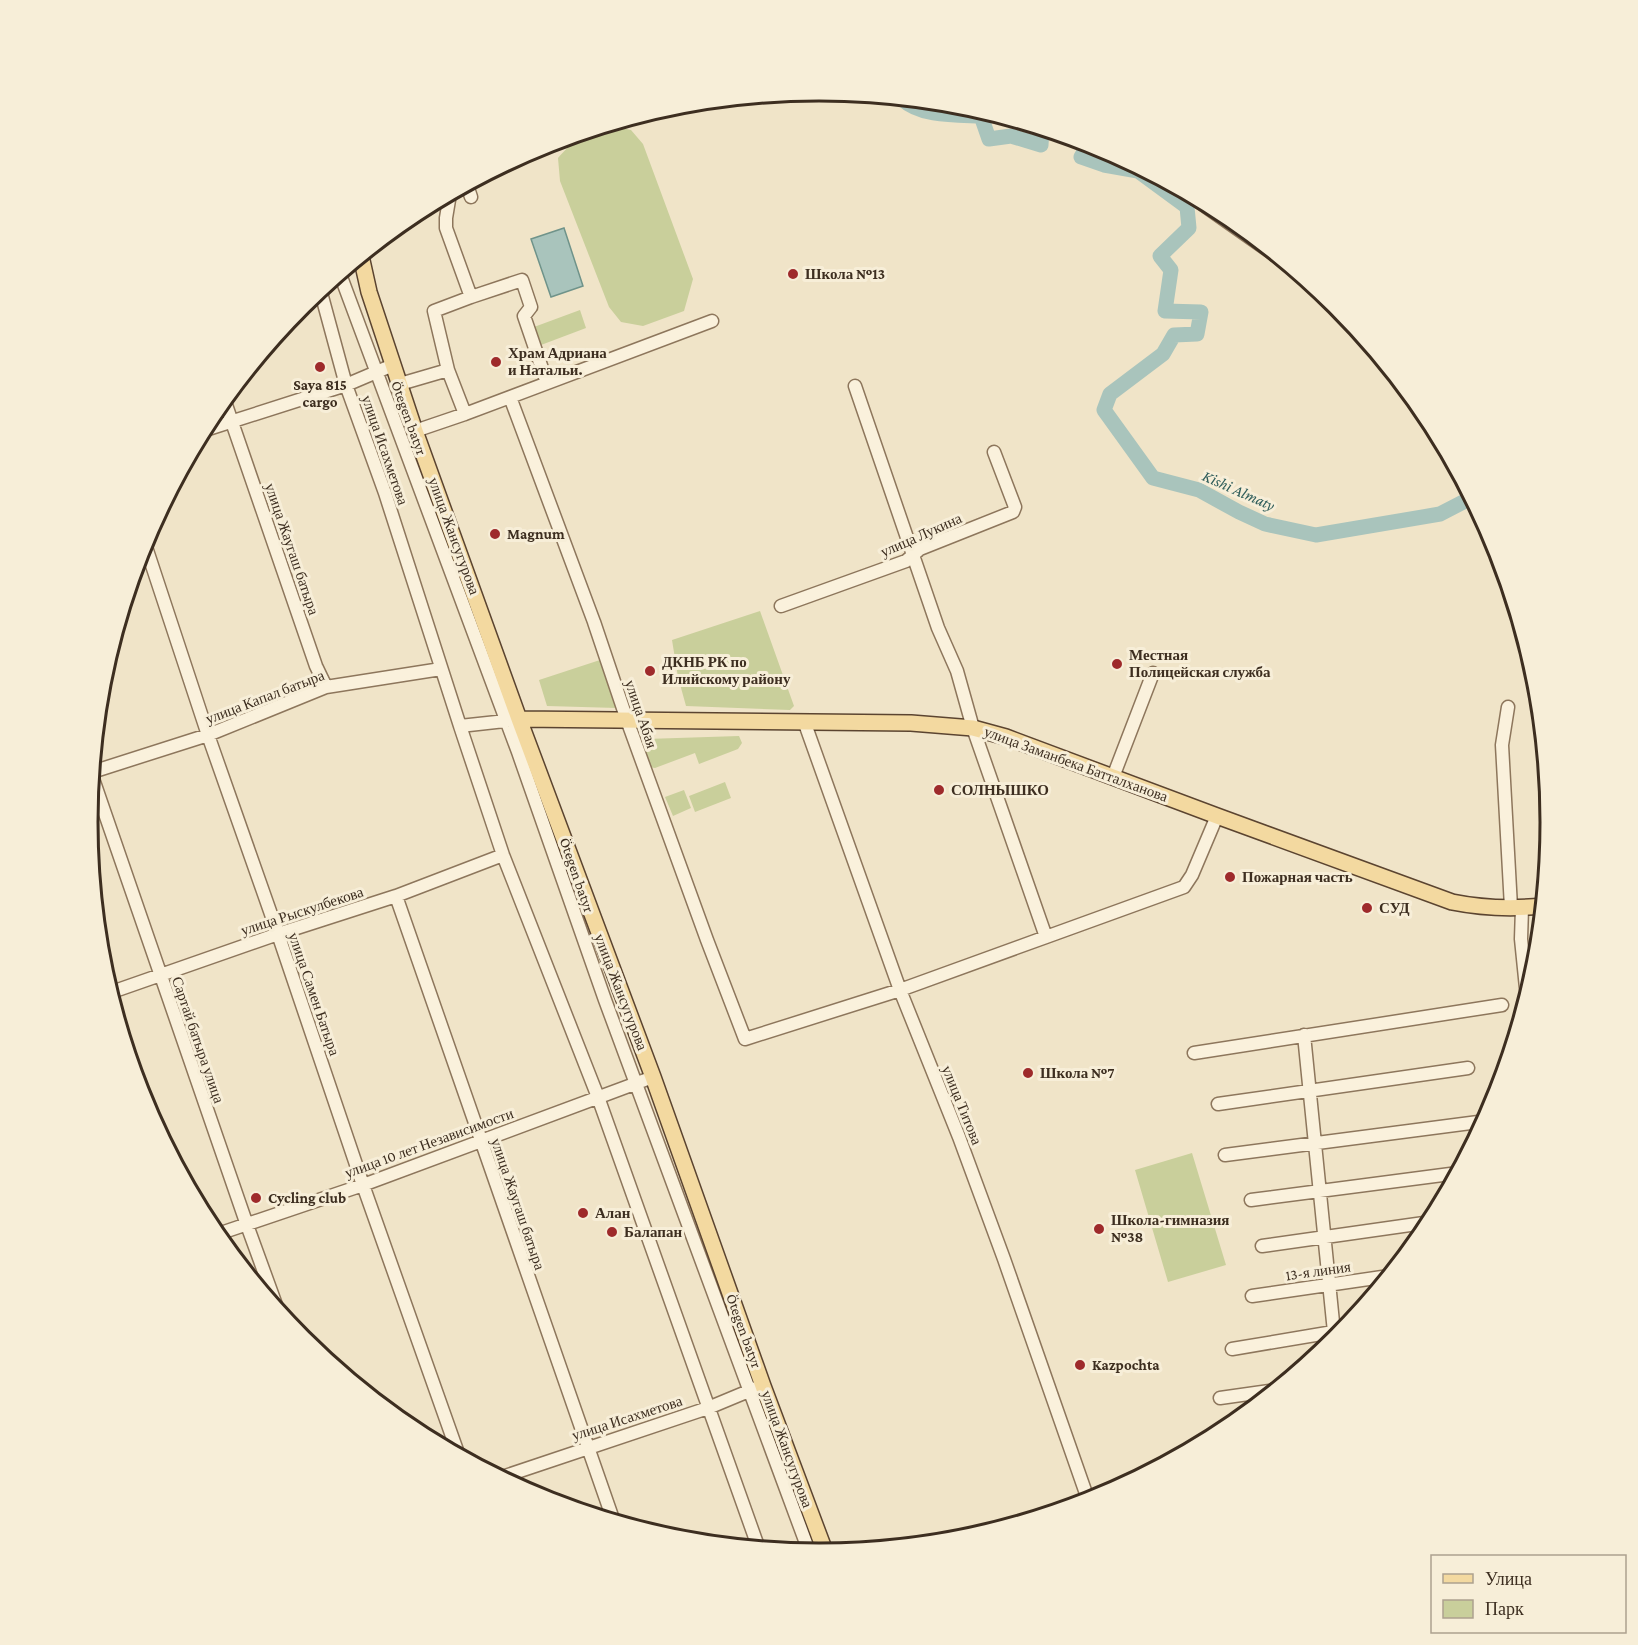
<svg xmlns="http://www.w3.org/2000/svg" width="1638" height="1645" viewBox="0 0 1638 1645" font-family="'Crimson Pro',serif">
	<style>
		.green { fill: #c9cf9b }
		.water { fill: #a9c4bc; stroke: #6f938a; stroke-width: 1.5 }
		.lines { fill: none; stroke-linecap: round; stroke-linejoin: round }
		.river { stroke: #a9c4bc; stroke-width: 15 }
		.minor-casing { stroke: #8d765c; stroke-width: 15 }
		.major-casing { stroke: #5b4430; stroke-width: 18 }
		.minor { stroke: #faf1dc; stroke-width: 12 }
		.major { stroke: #f3d9a0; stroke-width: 15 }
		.poi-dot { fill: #9e2a2b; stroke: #f7eed8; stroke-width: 2 }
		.labels { text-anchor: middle; stroke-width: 6; stroke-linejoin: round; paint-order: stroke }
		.poi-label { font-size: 15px; font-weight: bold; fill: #3d2e20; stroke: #f7eed8; text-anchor: start }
		.street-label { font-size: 15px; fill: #3d2e20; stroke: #f7eed8 }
		.water-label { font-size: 16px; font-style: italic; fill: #2f5d5a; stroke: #f7eed8 }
		.rim { fill: none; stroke: #3d2e20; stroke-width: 3 }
	</style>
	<rect width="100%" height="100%" fill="#f0e4c8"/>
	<path class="green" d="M608,125L631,130L643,144L693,279L684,311L643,326L621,322L609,307L560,181L558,158C575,139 583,133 608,125Z
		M580,310L586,328L541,345L534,327Z
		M760,611L794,706L790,710L686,706L678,677L672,640Z
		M600,660L617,708L547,706L539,680Z
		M739,736L742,743L738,749L699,764L695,753L655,768L649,767L645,748L646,739Z
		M725,782L731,798L695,812L689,796Z
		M684,790L691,808L673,816L665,797Z
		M1192,1153L1226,1265L1168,1282L1135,1170Z"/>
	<path class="water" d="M564,228L583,286L551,297L531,239Z"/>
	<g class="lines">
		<path class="river" d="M902,99C921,117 956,115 981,116L989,139L1011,136L1041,145L1042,129
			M1089,143L1081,157L1104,165L1138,171L1187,207L1189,228L1160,256L1171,270L1165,311L1201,312L1197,334L1174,335L1163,354L1110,394L1104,410L1153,478L1199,490L1239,512L1265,524L1316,535L1440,514L1471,498"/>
		<defs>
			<path id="minor" d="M467,185L471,197
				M1185,192L1286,263
				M340,274L518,752L605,1000L810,1554
				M320,289L346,385L393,365
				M471,297L522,280L531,307L524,316L547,383
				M448,370L434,311L471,297L446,228V218L450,194
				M400,384L448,370L465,414L712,321
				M510,397L594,622L627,720L707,940L745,1039L900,990L1046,937L973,728L957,671L938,628L855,386
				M224,399L316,666L326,687
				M202,431L346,385L385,493L460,726L514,720
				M415,431L465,414
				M144,541L208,735L278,934L363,1185L459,1456
				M781,606L906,561L920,549L1013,512L1015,507L994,452
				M1508,707L1502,745L1511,907
				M804,721L900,990L959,1137L1004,1259L1089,1502
				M460,726L503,855L598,1097L759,1549
				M92,772L208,735L326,687L441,669
				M92,776L247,1225L279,1313
				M1113,777L1153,673
				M396,896L614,1522
				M1522,908L1521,939L1527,998
				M1046,937L1184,887L1192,875L1217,816
				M109,993L278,934L396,896L503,855
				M1304,1035L1335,1342
				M1194,1053L1502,1005
				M1218,1104L1468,1068
				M1225,1155L1486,1121
				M1251,1200L1458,1173
				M215,1235L363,1185L653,1077
				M1262,1246L1431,1222
				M1252,1296L1389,1276
				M1232,1349L1345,1330
				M1220,1398L1276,1390
				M499,1478L708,1408L756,1388"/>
			<path id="major" d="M361,256L369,292L415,431L519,719L653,1077L763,1386L826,1554
				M519,719L911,723L973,728L1006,737L1217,816L1452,902C1482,908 1513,909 1543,906"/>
		</defs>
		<use href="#minor" class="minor-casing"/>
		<use href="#major" class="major-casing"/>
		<use href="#minor" class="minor"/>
		<use href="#major" class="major"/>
	</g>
	<g class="poi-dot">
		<circle cx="793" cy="274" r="6"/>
		<circle cx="496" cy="362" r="6"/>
		<circle cx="320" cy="367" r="6"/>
		<circle cx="495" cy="534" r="6"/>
		<circle cx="1117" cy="664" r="6"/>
		<circle cx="650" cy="671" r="6"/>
		<circle cx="939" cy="790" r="6"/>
		<circle cx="1230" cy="877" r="6"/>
		<circle cx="1367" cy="908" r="6"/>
		<circle cx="1028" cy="1073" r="6"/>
		<circle cx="256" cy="1198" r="6"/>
		<circle cx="583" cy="1213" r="6"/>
		<circle cx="1099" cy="1229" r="6"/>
		<circle cx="612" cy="1232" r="6"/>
		<circle cx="1080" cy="1365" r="6"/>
	</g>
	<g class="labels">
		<g class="poi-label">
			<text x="805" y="279">Школа №13</text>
			<text x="508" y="358">Храм Адриана<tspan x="508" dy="17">и Натальи.</tspan></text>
			<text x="320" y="390" text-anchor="middle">Saya 815<tspan x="320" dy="17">cargo</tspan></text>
			<text x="507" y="539">Magnum</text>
			<text x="1129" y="660">Местная<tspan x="1129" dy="17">Полицейская служба</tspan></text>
			<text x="662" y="667">ДКНБ РК по<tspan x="662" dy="17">Илийскому району</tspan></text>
			<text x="951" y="795">СОЛНЫШКО</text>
			<text x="1242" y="882">Пожарная часть</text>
			<text x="1379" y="913">СУД</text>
			<text x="1040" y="1078">Школа №7</text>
			<text x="268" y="1203">Cycling club</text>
			<text x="595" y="1218">Алан</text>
			<text x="1111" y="1225">Школа-гимназия<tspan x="1111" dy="17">№38</tspan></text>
			<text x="624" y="1237">Балапан</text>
			<text x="1092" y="1370">Kazpochta</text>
		</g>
		<g class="street-label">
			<text transform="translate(409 418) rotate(70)" y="5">Ötegen batyr</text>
			<text transform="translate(385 450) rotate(71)" y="5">улица Исахметова</text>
			<text transform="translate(921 535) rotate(-24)" y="5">улица Лукина</text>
			<text transform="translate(454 536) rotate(70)" y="5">улица Жансугурова</text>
			<text transform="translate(292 549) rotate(71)" y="5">улица Жаугаш батыра</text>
			<text transform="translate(265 697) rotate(-21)" y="5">улица Капал батыра</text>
			<text transform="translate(641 714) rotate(71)" y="5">улица Абая</text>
			<text transform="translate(1076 764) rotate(20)" y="5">улица Заманбека Батталханова</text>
			<text transform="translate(577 875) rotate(71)" y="5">Ötegen batyr</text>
			<text transform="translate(302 911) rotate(-18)" y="5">улица Рыскулбекова</text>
			<text transform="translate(621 992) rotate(69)" y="5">улица Жансугурова</text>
			<text transform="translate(314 994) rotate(71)" y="5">улица Самен Батыра</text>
			<text transform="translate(198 1040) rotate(71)" y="5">Сартай батыра улица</text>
			<text transform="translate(962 1105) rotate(68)" y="5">улица Титова</text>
			<text transform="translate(429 1143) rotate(-20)" y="5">улица 10 лет Независимости</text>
			<text transform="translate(518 1204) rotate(71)" y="5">улица Жаугаш батыра</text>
			<text transform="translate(1318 1271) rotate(-8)" y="5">13-я линия</text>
			<text transform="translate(744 1331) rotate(70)" y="5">Ötegen batyr</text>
			<text transform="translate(627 1418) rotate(-18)" y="5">улица Исахметова</text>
			<text transform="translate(787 1449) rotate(70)" y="5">улица Жансугурова</text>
		</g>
		<g class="water-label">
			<text transform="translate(1239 490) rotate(24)" y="6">Kіshі Almaty</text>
		</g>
	</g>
	<path d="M0 0H1638V1645H0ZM98 822a721 721 0 1 1 1442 0a721 721 0 1 1-1442 0Z" fill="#f7eed8" fill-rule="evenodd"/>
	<path class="rim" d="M98 822a721 721 0 1 1 1442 0a721 721 0 1 1-1442 0Z"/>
	<rect x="1431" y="1555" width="195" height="78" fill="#f7eed8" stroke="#ada18e" stroke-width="1.5"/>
	<rect x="1443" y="1574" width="30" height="9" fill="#f3d9a0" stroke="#ada18e" stroke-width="1.5"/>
	<text x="1485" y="1585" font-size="18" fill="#3d2e20">Улица</text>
	<rect x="1443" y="1600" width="30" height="18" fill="#c9cf9b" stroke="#ada18e" stroke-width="1.5"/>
	<text x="1485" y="1615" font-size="18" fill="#3d2e20">Парк</text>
</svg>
